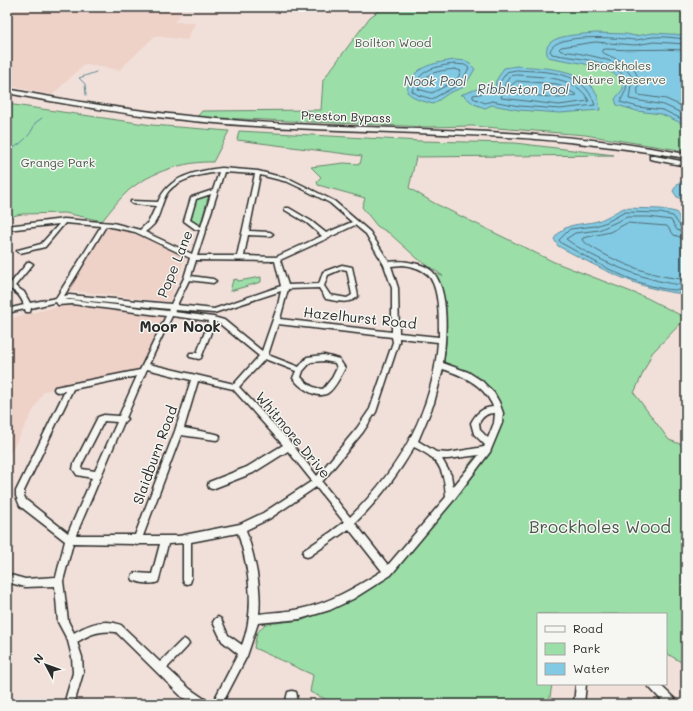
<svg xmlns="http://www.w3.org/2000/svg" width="693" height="711" viewBox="0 0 693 711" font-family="Mali,sans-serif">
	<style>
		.built { fill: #eed1c7 }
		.green { fill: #9cdea8; stroke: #64846a }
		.water { fill: #82cae3; stroke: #5f8a99 }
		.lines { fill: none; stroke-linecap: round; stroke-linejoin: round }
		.shore { stroke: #4e6b75; stroke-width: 1 }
		.stream { stroke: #5f8a99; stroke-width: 1 }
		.minor-casing { stroke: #2b2b2b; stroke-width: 3 }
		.highway-casing { stroke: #2b2b2b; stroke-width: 3 }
		.minor { fill: #f6f6f2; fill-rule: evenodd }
		.highway { fill: #f6f6f2; fill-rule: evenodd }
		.labels { text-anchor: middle; stroke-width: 3; stroke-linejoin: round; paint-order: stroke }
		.far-park-label { font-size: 12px; fill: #47584a; stroke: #f6f6f2 }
		.far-street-label { font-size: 12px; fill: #2b2b2b; stroke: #f6f6f2 }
		.far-water-label { font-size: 13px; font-style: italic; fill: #455b62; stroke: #f6f6f2 }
		.street-label { font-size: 14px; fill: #2b2b2b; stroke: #f6f6f2 }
		.neighbourhood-label { font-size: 15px; font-weight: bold; fill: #2b2b2b; stroke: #f6f6f2 }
		.near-park-label { font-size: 17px; fill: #47584a; stroke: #f6f6f2 }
	</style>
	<rect width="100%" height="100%" fill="#f1e0d9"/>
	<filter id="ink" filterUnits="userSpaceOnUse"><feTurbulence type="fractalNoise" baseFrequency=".025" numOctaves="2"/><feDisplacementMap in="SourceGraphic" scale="8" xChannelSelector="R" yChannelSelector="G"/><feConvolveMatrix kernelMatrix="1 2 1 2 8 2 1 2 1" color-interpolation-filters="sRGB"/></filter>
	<g filter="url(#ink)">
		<path class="built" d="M7,7H122L129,10L142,7L183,12L174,22L195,23L187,40L155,36L119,70L85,64L52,95L7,85Z
			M106,228L127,231L186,257L169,302L76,291L67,292Z
			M65,305L163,317L139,370L44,391L7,459V319Z"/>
		<path class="green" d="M384,7H686V151L585,135L472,126L427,127L197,117L202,111L321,110L323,80L370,17Z
			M7,104L152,125L229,131L213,162C185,161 151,172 129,190C119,199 110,211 102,221L65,213L22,214L7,217Z
			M239,131L420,141L515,143L614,155L416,157L409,188L434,203L554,262L647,298L686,318L652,353L634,393L669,440L686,446V665L666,653V614H538V684H552L549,704H336L310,692L313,675L254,648L257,633L265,624L303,620L350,599L412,546L496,426L502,411L482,379L444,363C447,334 452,298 433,273L443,276L418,259L389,233L377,226L362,207L365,198L318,185L317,181L321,177L311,167L344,163L360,164L362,156L237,140Z
			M209,194L200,227L189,223L195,199Z
			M261,277V282L230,291L233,280L237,279L238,281Z"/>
		<path class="water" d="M595,33L626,34L635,36L653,33L686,35V125L661,114L637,111L617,105L615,99L623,89V79C598,63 575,63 548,57C538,34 580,35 595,33Z
			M455,60L467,61L475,69L464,87L449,93L433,104L416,99L407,92C410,66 434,63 455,60Z
			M517,66C542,68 585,67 597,95C599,99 599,105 600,110L560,113L519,110L492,105L485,108L474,104L463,95H460L477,89L495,88L496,81L504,68Z
			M686,182V201L677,197L673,191L678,183Z
			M624,208L661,209L676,212L683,223L686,225V294C640,291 598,267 558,246L554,239C568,218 585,228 605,218C611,215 617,211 624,208Z"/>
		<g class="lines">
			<path class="shore" d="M686,39C675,38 663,36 652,37C646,38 640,40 634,40C618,38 555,32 550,51L552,54C577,59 608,59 627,78L626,90L620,102L638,107L663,110L686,121
				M686,44L654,42L635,45L595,42L561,47L559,49L561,51C578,53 626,59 632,78L629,99L664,105L686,115
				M686,50C659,48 632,51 605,49L601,51C612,60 633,60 637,76C639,82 637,89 638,95L666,99L686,108
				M455,64L465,65L469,68L460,84L432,99L418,95L412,91C418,70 435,66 455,64Z
				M455,69L461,71L457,80L432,93L418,89C423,72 439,71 455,69Z
				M517,70C548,72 584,70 595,105L560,109L519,106L492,101L485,103L473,98V95L497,91L500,82L507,72Z
				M517,75C541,77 577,76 589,101L559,105L501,98L505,84L510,76Z
				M517,81L557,84L577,95L559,98L511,93L510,87Z
				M686,228L680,226L673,216L660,213L625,212L607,222L595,226L570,229L559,240L561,243C593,260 628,283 665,289C672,290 679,290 686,291
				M686,233L677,230L671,220L649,217H627L599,230L575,233L566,239C592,259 654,285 686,285
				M686,239L674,235L667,226L627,223L610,232L583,238L582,240C605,259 657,279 686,279"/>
			<path class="stream" d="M86,95L85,84L79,78L96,72
				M7,152C19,145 31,137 35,123L42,118"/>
			<defs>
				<path id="minor" d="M222,168L258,171L292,180L334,201L370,232L389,262C397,261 405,261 413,263C420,264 428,267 433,272C450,292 446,338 443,363L468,372L482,381L494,393L499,402L503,413L502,423L490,452L453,501L391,575L353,599L330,610L300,619L258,623L247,656L222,704H212L238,654L222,641L213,622L215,619L218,617L221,619L228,635L242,645C256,609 249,569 238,533L191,542V580L190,583L187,584L184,583L183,580V543L168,544L159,579L158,582C151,585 140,583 133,580L132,577L133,574L136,573L152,574L160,544H140L137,545L134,544L73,543L63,581L68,621L74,633C88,624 105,618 121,625L160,662L181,641L184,639L187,641L189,644L187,647L167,668L190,689L206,700L207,704H193L182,697L116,632C100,630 90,634 77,642L82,657L83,673L74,704H64L73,673L72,657L68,641L58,622L55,586L25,587L7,582V574L25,579L56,577L65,541L20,506L16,496V491L65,391L58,392L55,391L54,389L55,387L140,370L166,316L72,304L58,305L56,302L31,308L30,312H26L25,309L7,313V309L24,305C21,296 16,291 7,288V284H10L28,262H30L33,264L15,286L24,292L30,303L56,298L101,226L65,223L45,247L20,253L18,252L17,251L18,250L41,244L59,224L7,230V226L64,219L113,223L140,230L149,221L156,206L133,204L131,203V201L158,202C169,176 196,171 222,168ZM219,172L213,190L192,197L191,198L184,221L195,229L200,230L192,254L145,232C148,230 151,227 154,224C160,216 161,204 166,195C175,179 202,174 219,172ZM224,172L255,174L237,256H197L205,231L207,229L206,228ZM260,175L288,182L303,189L330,203L352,222L326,233L311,221L289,208H285V210L307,223L322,236L276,257L244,256L248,235L270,236L273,234L270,232L249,231ZM211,194L201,227L190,220L196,199ZM355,225L366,234L384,265L392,288V332L280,319L288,289L319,288L326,299C337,301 350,305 358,296L352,267L342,265L323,272L319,284L288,285L280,260L326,239L329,238L330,237ZM106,226L135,232L190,258L184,278L171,304L69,295L64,296ZM196,260L275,261L281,286L214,309L177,305L189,280L213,283L216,281L213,279L191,276ZM403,265C412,266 420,268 427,274C440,286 439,320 439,337L399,333L398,288L391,266ZM342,269L347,270L352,295L347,298L330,295L324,286L328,275ZM281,291L278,305L262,351L224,320L213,317L174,312L175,310L214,313ZM69,299L169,309L168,311L72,300H65ZM172,316L209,321L197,353H190L189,355L190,357L199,359L201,358L215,322L220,324L259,356L234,384L149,364ZM278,324L392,337L393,342L370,409L357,428L317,476L292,444L239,387L265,359L296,371L293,378C298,386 316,399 326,394C334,391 341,375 345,368L339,359L324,355L307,357L299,367L268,355ZM399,338L438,342C433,411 399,469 350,517L322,482L363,432L376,412L399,342ZM324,361L335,363L337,368L332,378L323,389C314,389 307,384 301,377L303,371L311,362ZM147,369L191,380L175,431L135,535H76L124,422L127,419L126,418ZM443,369C464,376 482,384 492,404L493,407C482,408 476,413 471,423L474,434L485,445L484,447L448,453L436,452L418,441L434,403ZM137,376L119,416L104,415L98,417L74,464L73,469L77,475L92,478L68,533L26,500L24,496V491L73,389ZM198,381L233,389L283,445L247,467L209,482L208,485L209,488L212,489L253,473L288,451L312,481L263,513L240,524L179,536H143L181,435L216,440L219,439L220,437L219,435L216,434L184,428ZM495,413L494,423L488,438L480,430L479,423C483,416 487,413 495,413ZM104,421L117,422L95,471L82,469L81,468L82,464ZM414,447C420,450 426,453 431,457C443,466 445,483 446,497L388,565L355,523C378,501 398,475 414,447ZM479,455L453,487L451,475L442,459H448ZM316,487L344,522L331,532L304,550L303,553L304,556L307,557L310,556L349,529L382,571C356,587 330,603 300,609C287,612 272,612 259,614C262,586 254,556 246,530L269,519Z
					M576,684H586L584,704H574Z
					M647,684H659L676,700L677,704H665L649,687Z
					M292,691L296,692L297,696L295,704H285L288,692Z"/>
				<path id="highway" d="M7,89C89,105 172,116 255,122C349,128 443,128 536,135C587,138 636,145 686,154V158C636,150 587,143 536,139C443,132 349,132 255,126C172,121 89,109 7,93Z
					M650,155L686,162V166L650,159Z"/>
			</defs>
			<use href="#minor" class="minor-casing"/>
			<use href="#highway" class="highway-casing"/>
			<use href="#minor" class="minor"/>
			<use href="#highway" class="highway"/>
		</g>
	</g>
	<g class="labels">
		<g class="far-park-label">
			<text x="393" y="47">Boilton Wood</text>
			<text x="619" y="70">Brockholes<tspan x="619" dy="14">Nature Reserve</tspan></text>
			<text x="58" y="167">Grange Park</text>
		</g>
		<g class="far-street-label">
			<text transform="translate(346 117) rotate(2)" y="4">Preston Bypass</text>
		</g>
		<g class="far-water-label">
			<text x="435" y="86">Nook Pool</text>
			<text x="523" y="94">Ribbleton Pool</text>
		</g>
		<g class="street-label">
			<text transform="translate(175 264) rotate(-68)" y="5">Pope Lane</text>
			<text transform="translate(360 318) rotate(6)" y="5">Hazelhurst Road</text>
			<text transform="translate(293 435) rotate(50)" y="5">Whitmore Drive</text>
			<text transform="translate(155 455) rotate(-70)" y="5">Slaidburn Road</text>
		</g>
		<g class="neighbourhood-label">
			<text x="180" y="332">Moor Nook</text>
		</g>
		<g class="near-park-label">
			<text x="600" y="533">Brockholes Wood</text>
		</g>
	</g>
	<rect width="693" height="711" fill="none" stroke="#f6f6f2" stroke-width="24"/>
	<rect x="12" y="12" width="669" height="687" fill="none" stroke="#2b2b2b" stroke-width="1.5" filter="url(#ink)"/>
	<rect x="537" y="613" width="130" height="72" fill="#f6f6f2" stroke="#a5a5a2"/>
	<rect x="545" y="626" width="20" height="6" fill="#f6f6f2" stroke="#a5a5a2"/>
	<text x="573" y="633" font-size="12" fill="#2b2b2b">Road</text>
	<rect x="545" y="643" width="20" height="12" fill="#9cdea8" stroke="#a5a5a2"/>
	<text x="573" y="653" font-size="12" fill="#2b2b2b">Park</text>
	<rect x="545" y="663" width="20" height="12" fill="#82cae3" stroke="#a5a5a2"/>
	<text x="573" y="673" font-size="12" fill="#2b2b2b">Water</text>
	<g transform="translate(46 665) rotate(311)" stroke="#f6f6f2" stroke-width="3" paint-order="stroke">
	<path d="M0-3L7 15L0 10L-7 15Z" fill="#2b2b2b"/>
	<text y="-6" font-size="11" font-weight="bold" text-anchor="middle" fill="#2b2b2b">N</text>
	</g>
</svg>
